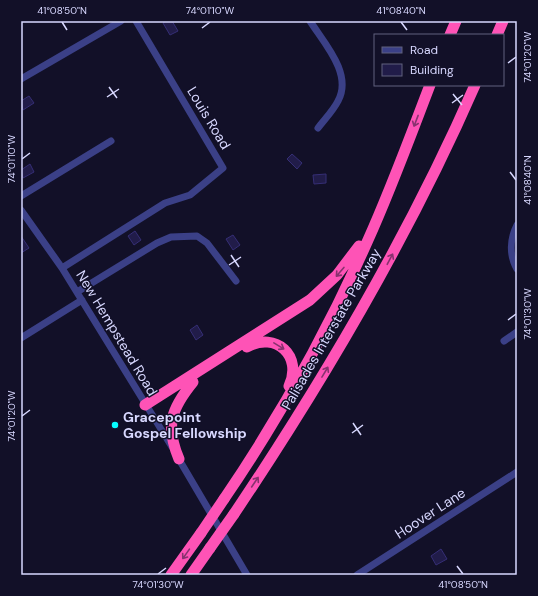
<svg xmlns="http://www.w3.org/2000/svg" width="538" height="596" viewBox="0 0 538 596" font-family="'DM Sans',sans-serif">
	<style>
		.building { fill: #211c49; stroke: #352e75 }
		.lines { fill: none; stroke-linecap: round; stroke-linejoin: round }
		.minor { stroke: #3b4087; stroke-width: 7 }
		.highway { stroke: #fe53b6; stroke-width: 11 }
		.highway-bridge { stroke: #fe53b6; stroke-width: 11 }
		.oneway { stroke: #88326f }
		.ticks { fill: none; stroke: #d8d8ff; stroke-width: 1.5 }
		.poi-dot { fill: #05fdfe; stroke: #121028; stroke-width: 1.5 }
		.labels { text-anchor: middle; stroke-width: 3; stroke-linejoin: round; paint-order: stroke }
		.street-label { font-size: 14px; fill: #d8d8ff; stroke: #121028 }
		.poi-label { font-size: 14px; font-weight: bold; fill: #d8d8ff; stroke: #121028; text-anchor: start }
		.neatline { fill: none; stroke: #d8d8ff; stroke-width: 1.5 }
		.ticks-label { font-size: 10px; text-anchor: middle; fill: #d8d8ff }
	</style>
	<rect width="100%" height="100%" fill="#121028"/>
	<path class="building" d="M166,21H172L178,31L170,35L163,23Z
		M29,96L34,103L23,110L21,101Z
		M292,154L302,163L297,169L287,159Z
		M30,164L34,172L23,178L21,170Z
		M326,174V183L314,184L313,175Z
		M135,231L141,240L134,245L128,236Z
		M233,235L240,245L233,250L226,239Z
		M21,236L29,248L21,253Z
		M197,325L203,335L196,340L190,330Z
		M441,549L447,559L436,565L431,556Z"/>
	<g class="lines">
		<path class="minor" d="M310,21C324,43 353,74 338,101C333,111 324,120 318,128
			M21,79L121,21
			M21,196L111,141
			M21,210L62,268L172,447
			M517,225C510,239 509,255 517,269
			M62,268L165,203L190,195L223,168L136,21
			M77,292L157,243L171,237L197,236L207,243L236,281
			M21,338L82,300
			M504,341L517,332
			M177,456L247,575
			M357,575L517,472"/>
		<path class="highway" d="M450,35L456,21
			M497,35L503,21
			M247,347C276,331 303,356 289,386
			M145,405L310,300L337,275L359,246
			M179,459C165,426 171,409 193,382
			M224,499C280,417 328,330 368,240C391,189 410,137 430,85
			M234,514C326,377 409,236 475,85
			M171,575L201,533
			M191,575L210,548"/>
		<path class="highway-bridge" d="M201,533L224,499
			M210,548L234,514"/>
	</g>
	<defs><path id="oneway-shaft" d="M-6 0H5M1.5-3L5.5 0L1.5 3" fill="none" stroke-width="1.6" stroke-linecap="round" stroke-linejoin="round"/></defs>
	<g class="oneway">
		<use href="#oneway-shaft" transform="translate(416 121) rotate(111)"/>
		<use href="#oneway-shaft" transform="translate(390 259) rotate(-62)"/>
		<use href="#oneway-shaft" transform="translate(340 272) rotate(131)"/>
		<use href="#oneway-shaft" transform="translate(279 346) rotate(31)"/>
		<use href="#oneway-shaft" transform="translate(325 372) rotate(-59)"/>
		<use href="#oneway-shaft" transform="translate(255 482) rotate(-56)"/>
		<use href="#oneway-shaft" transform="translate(186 554) rotate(125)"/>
	</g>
	<path class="ticks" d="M62,22L67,30M401,22L407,30M202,28L210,22M508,63L516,57M109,87L117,98M453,94L462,105M107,97L119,89M452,103L463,95M22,159L30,153M510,172L516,180M231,255L239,267M229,265L241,257M508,320L516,314M22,416L30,410M353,423L361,435M352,433L363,425M457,566L463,574M158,574L166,568"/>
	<circle class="poi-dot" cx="115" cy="425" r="4"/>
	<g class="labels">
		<g class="street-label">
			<text transform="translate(209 118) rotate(59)" y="5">Louis Road</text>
			<text transform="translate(331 329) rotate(-60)" y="5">Palisades Interstate Parkway</text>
			<text transform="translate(117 333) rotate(59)" y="5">New Hempstead Road</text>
			<text transform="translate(430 513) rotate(-33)" y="5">Hoover Lane</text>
		</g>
		<g class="poi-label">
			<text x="123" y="422">Gracepoint<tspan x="123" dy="16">Gospel Fellowship</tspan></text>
		</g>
	</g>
	<rect width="538" height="596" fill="none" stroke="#121028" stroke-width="44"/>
	<rect x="374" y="34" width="130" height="52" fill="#121028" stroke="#61607e"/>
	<rect x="382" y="47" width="20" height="6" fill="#3b4087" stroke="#61607e"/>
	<text x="410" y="54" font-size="12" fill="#d8d8ff">Road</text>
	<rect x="382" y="64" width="20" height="12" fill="#211c49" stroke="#61607e"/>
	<text x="410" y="74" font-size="12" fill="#d8d8ff">Building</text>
	<rect x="22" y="22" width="494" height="552" class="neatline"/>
	<g class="ticks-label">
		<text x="62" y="14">41°08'50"N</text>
		<text x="210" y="14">74°01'10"W</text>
		<text x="401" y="14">41°08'40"N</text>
		<text transform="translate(527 57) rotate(-90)" y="4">74°01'20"W</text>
		<text transform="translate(11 159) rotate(-90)" y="4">74°01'10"W</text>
		<text transform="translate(527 180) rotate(-90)" y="4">41°08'40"N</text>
		<text transform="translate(527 314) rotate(-90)" y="4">74°01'30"W</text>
		<text transform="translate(11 416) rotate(-90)" y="4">74°01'20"W</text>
		<text x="158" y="588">74°01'30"W</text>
		<text x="463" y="588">41°08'50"N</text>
	</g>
</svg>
